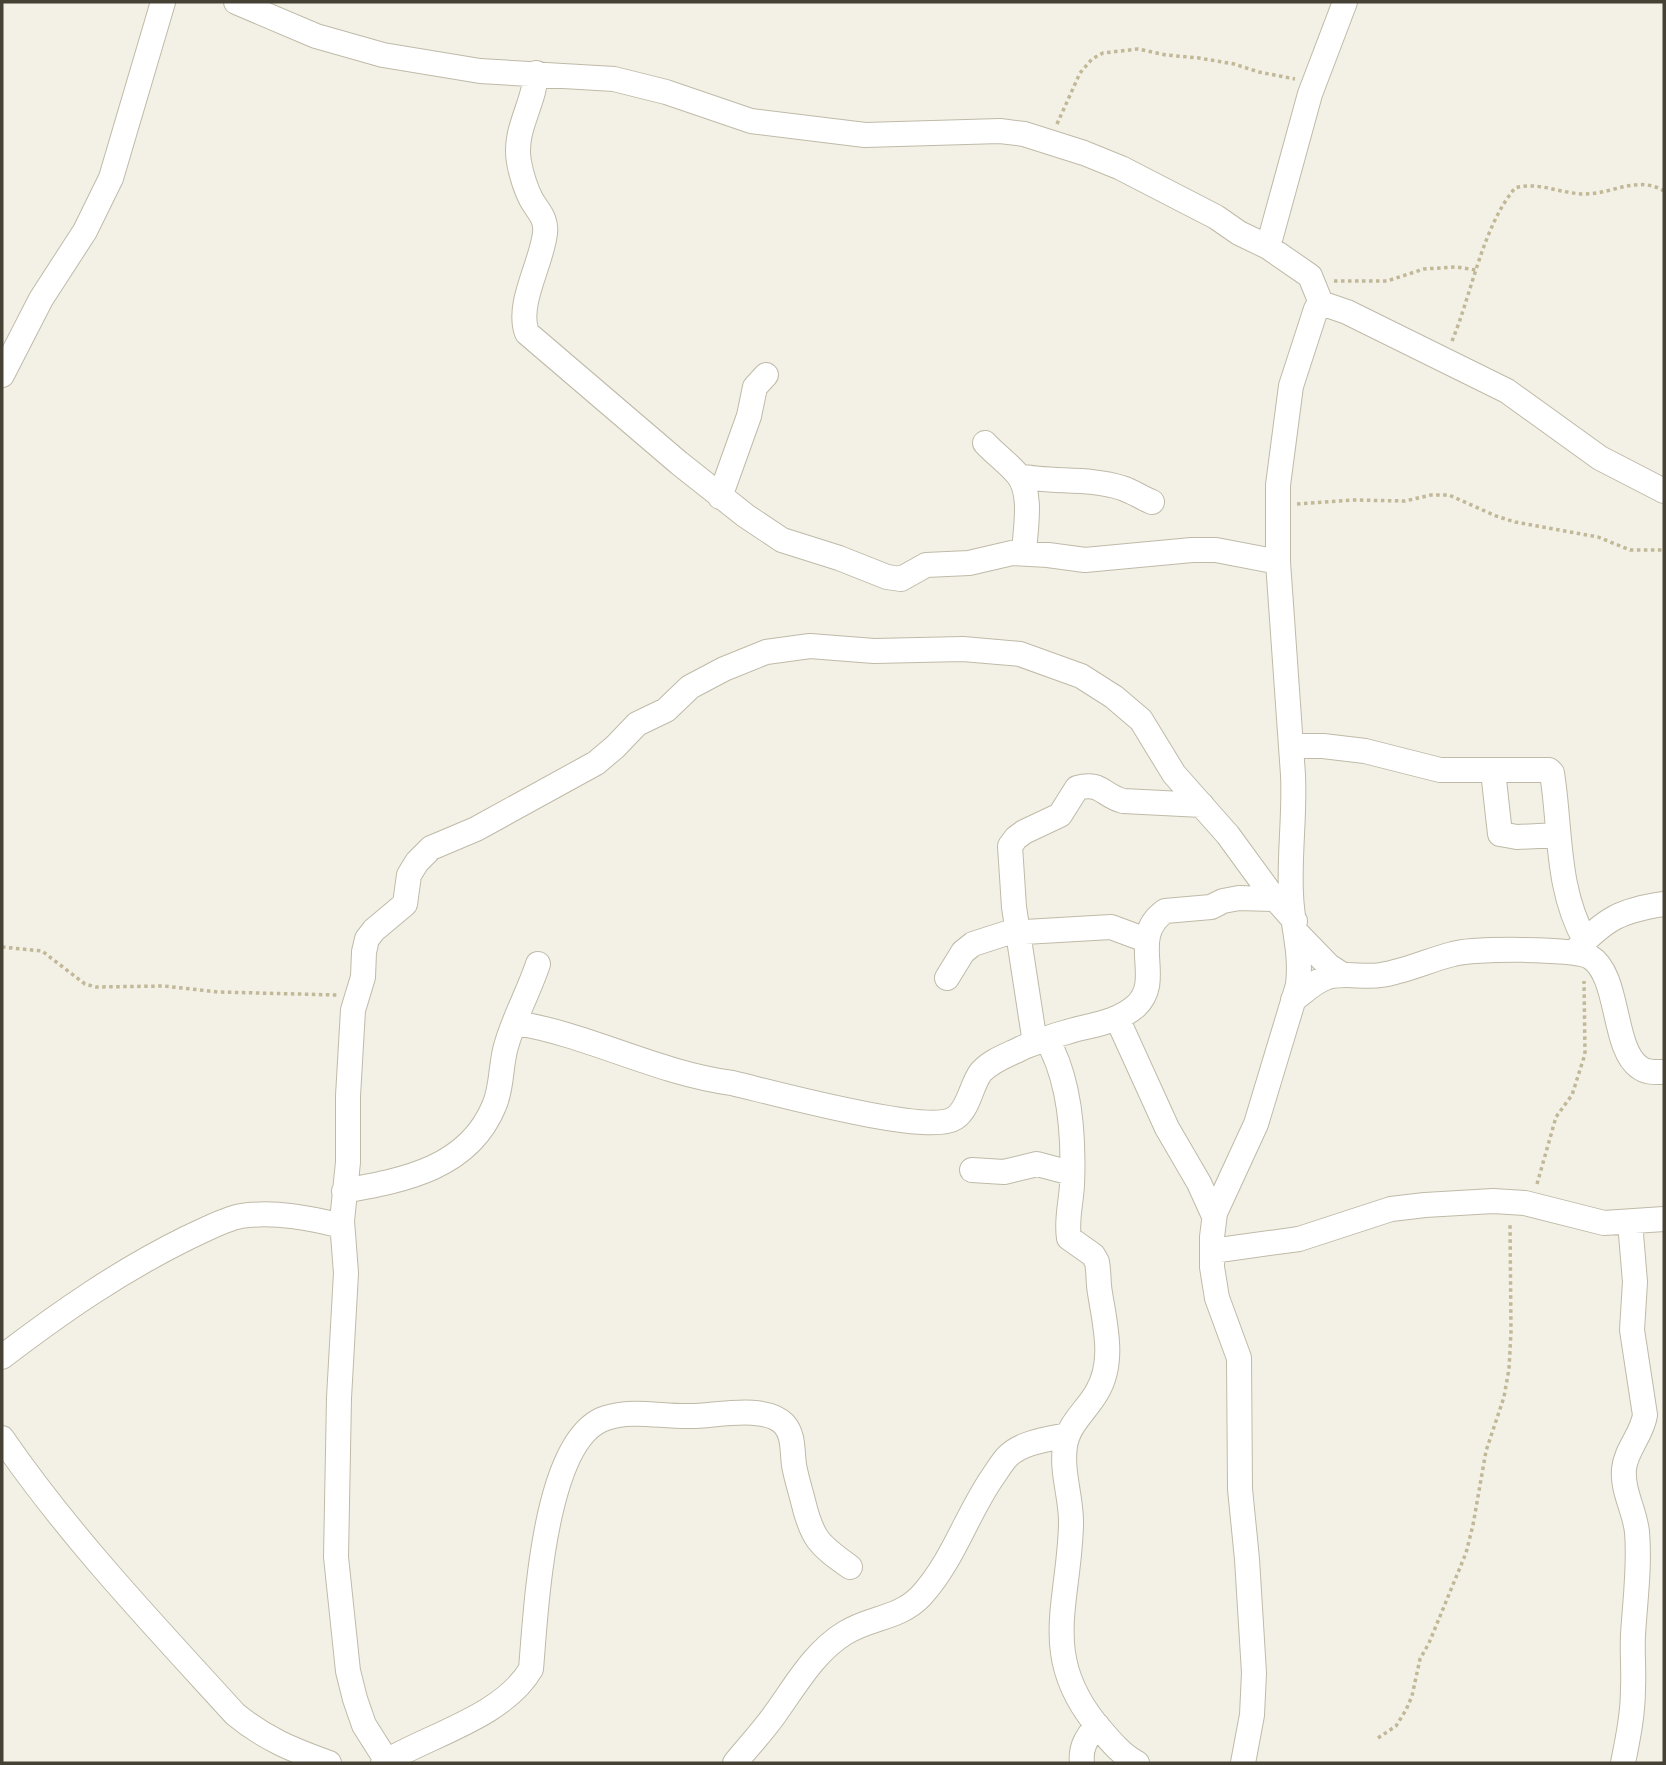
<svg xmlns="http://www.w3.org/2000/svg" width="1666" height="1765" viewBox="0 0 1666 1765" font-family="'IBM Plex Sans',sans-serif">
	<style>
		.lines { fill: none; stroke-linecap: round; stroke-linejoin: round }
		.minor-casing { stroke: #bfbaa8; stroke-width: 26 }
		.path { stroke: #c1b898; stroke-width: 3.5; stroke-dasharray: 3.5 3.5; stroke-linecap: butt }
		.minor { stroke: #fff; stroke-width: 24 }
	</style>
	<rect width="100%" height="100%" fill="#f3f1e5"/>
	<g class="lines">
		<defs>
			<path id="minor" d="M236,2L316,36L383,55L480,71L614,79L666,92L751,121L865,135L1000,131L1024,134L1084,153L1121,168L1216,217L1239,233L1268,247L1310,276L1321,303L1316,309L1291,386L1278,485V562L1293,775C1295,815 1289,854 1291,894C1292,927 1302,950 1298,985L1256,1124L1215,1213L1212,1237V1267L1217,1298L1239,1358L1240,1489L1247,1559L1254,1673L1252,1715L1243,1763
				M536,73C535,104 513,129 519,162C521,173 526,189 531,199C537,210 547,218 545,233C542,263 516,304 527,333L679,463L746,516L782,540L839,558L887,577L901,579L926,565L969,563L1012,553L1048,555L1085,560L1192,550H1216L1278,562
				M1268,247L1310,94L1345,2
				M1321,303L1347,312L1507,391L1600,458L1664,491
				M2,375L41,299L85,231L111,178L163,2
				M985,443C995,454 1008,463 1018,475C1033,494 1025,530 1024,553
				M1019,476C1052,483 1089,477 1122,488C1132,491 1142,498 1152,502
				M720,497L749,416L755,387L766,375
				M1292,746H1323L1365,751L1440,770H1549L1552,773C1561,830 1556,889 1585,940
				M1493,771L1500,834L1517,837L1558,835
				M1297,933L1329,966L1343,975
				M1575,951C1605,919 1621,910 1664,904
				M947,978L963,952L973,944L1007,933L1111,927L1146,940
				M1293,1000C1303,993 1316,980 1328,977C1346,972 1364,978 1381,975C1406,971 1429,960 1453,954C1472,948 1574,948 1590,957C1620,975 1612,1048 1639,1067C1646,1073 1656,1072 1664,1072
				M1117,1018L1167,1128L1199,1183L1214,1216
				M516,1023C590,1035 657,1073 732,1083C771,1092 928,1136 955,1118C969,1109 971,1085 981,1072C992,1060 1008,1055 1022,1048C1037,1042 1051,1036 1067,1032C1090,1025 1117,1023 1136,1006C1165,979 1127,938 1165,911L1211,907L1223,901L1239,898L1276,899
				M1046,1038C1071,1080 1074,1137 1072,1185C1071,1203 1066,1221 1069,1238L1093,1255L1097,1262C1099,1272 1098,1283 1100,1293C1105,1325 1115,1362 1097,1392C1087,1410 1068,1424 1065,1446C1061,1473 1072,1499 1071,1525C1069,1603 1040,1654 1095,1723C1108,1738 1120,1754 1137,1763
				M1035,1043L1014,907L1010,846L1016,838L1024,832L1060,815L1077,788C1101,781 1103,796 1123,801L1202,805
				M972,1170L1004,1172L1037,1164L1071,1173
				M344,1191C403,1180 468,1169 494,1106C503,1086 500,1063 507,1043C515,1016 529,991 538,964
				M1212,1251L1299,1239L1391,1209L1425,1205L1493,1201L1525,1203L1604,1223L1664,1219
				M2,1357C61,1312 120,1271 187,1238C203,1231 224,1219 241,1216C275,1211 310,1218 342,1226
				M2,1438C70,1537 154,1625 235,1714C265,1739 293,1750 329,1763
				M383,1763C429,1735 503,1717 531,1669C536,1613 543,1438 606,1418C633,1409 662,1417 691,1416C716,1416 764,1404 784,1424C794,1435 792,1451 794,1465C796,1477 800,1489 803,1501C812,1539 819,1545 850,1567
				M388,1763L364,1725L355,1699L348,1671L336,1557L339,1398L346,1273L342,1221L348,1162V1096L353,1010L363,977L364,952L367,939L374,930L405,904L409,875L417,862L431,848L476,829L596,763L615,747L637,724L666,710L690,687L724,669L766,652L810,646L874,651L963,649L1020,654L1081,676L1114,697L1141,720L1174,774L1228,835L1271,894L1295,921
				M735,1763C748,1747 763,1731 775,1714C796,1685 814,1652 845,1633C870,1617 899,1619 921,1596C953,1561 966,1516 992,1478C997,1471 1002,1462 1008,1456C1022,1442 1049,1439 1068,1435
				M1082,1763C1080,1747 1087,1737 1097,1725
				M1623,1763C1628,1738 1633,1714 1633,1688C1634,1671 1632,1652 1633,1635C1635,1601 1640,1566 1637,1532C1635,1511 1622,1491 1624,1469C1626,1449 1642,1435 1645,1415L1632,1330L1635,1282L1630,1222"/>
		</defs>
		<use href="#minor" class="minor-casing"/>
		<path class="path" d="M1057,124L1080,73L1092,59L1103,53L1138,49L1166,55L1199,58L1234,64L1259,72L1295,79
			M1334,281H1387L1424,269L1456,267L1476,270
			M1452,341C1472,293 1482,228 1515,188C1538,181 1561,194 1585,194C1613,194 1637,175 1664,191
			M1297,504L1354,500L1405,501L1431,495H1449L1496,516L1515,522L1598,537L1630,550H1664
			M2,947L42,951L85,984L96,987L164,986L218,992L337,995
			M1537,1184L1556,1117L1572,1095L1585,1054L1584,981
			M1378,1738L1396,1726L1406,1710L1412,1696L1420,1659L1429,1643L1466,1553L1473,1525L1486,1451L1504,1397L1509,1369L1511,1332L1510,1222"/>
		<use href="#minor" class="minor"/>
	</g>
	<rect width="1666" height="1765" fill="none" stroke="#464135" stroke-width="7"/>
</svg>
